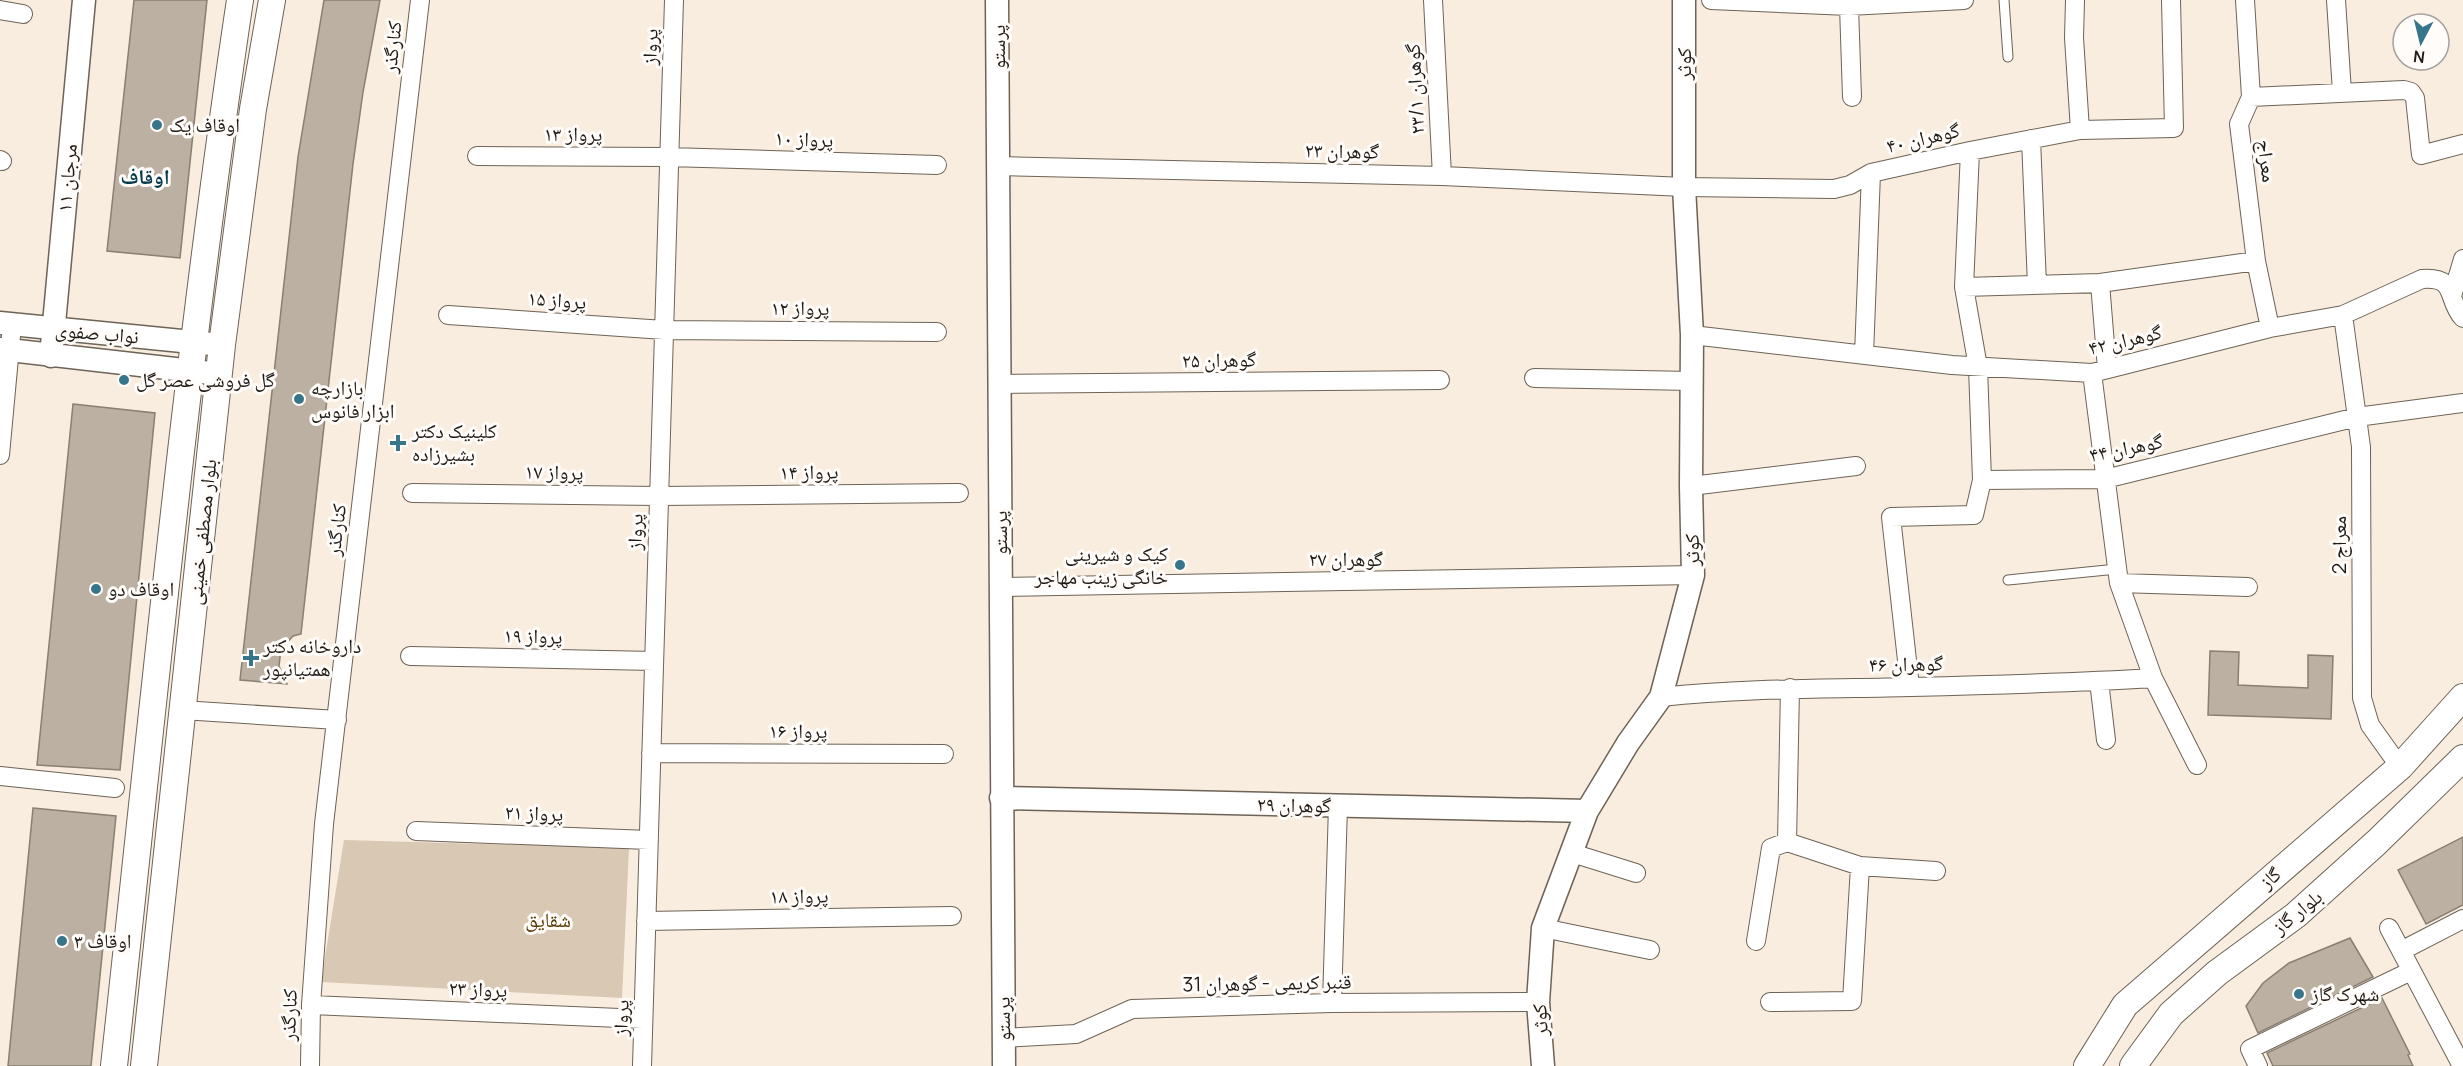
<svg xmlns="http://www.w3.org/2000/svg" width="2463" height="1066" viewBox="0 0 2463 1066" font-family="Manrope,'Noto Naskh Arabic',sans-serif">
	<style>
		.green { fill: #d8c8b4 }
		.building { fill: #bbb0a2; stroke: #897f72; stroke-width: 1.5 }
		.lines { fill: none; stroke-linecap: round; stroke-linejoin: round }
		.service-casing { stroke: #6d6356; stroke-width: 11 }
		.minor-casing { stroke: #6d6356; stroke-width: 20 }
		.tertiary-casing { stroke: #6d6356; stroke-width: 25 }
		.secondary-casing { stroke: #6d6356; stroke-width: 28 }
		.service { stroke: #fff; stroke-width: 9 }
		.minor { stroke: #fff; stroke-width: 18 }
		.tertiary { stroke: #fff; stroke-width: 22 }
		.secondary { stroke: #fff; stroke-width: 26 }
		.poi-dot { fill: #37758b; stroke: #fffcf9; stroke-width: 2 }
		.labels { text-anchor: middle; stroke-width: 6; stroke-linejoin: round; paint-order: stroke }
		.street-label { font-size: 20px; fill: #1f1b16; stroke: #fffcf9 }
		.poi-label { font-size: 20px; fill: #1f1b16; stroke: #fffcf9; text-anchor: start }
		.park-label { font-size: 20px; fill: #563805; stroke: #fffcf9 }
		.neighbourhood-label { font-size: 21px; font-weight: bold; fill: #033b4c; stroke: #fffcf9 }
	</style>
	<rect width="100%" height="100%" fill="#f9eddf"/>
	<path class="green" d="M344,840L629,848L622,998L321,982Z"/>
	<path class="building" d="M134,0H207L180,258L107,251Z
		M324,0H380L363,92L353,164L301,634L293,636L281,649L279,666L287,684L240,680L298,157Z
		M73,404L155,413L120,770L37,765Z
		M2210,651L2239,652L2238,685L2308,688V655L2333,656L2331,719L2208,715Z
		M33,808L116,816L91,1066H8Z
		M2463,837V905L2426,924L2398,870Z
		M2350,938L2373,977L2258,1033L2246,1006L2263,983L2289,963Z
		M2382,998L2410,1054L2408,1055L2413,1066H2273L2267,1053Z"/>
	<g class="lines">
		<defs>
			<path id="service" d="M2004,0L2008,57
				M2008,580L2117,569"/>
			<path id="minor" d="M1433,0L1442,176
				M1711,0L1849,6L1964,0
				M2075,0L2074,38L2080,130
				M2245,0L2251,97L2239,124L2256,261L2270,328
				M2336,0L2342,92
				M1849,6L1852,97
				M0,10L23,14
				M2251,97L2404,90L2411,92L2415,98L2421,155L2463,144
				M2031,139L2037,285
				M477,156L669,157L937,165
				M0,160L2,161
				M998,166L1442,176L1684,187L1834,189L1850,185L1871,173L1970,151L2080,130L2174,128L2171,0
				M1964,287L1970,151
				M2452,296L2463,259
				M448,315L664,330L937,332
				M2343,315L2361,447L2362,698L2370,725L2400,767
				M1692,335L1952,365L2092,373L2270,328L2343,315L2422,279C2458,276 2446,300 2463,318
				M1864,355L1871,173
				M2107,369L2100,283L2256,261
				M2092,373L2119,583L2153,678L2197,765
				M1534,378L1692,381
				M999,384L1440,380
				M0,455L12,325
				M1982,480L1978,367L1964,287L2100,283
				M1691,486L1856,466
				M412,493L659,496L959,493
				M2119,583L2248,587
				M1000,587L1693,575
				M410,656L654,661
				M2099,681L2106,740
				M1910,687L1891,517L1974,515L1982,480L2105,479L2357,417L2463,403
				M1661,697C1745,688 1828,689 1911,687C1992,685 2072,683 2153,678
				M182,710L337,720
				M651,753L944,754
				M0,776L115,788
				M416,831L649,840
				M1787,842L1860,866L1936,871
				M1572,853L1636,873
				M646,921L952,916
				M1543,928L1650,950
				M2389,928L2462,1066
				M1756,941L1771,848L1787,842L1790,688
				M2401,951L2463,919
				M1770,1002L1852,1001L1860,866
				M1332,1003L1338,806
				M311,1005L643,1019
				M1003,1038L1076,1034L1132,1009L1332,1003L1538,1002
				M310,1066L311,1005L324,824L420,0
				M642,1066L674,0
				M2258,1066L2250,1049L2411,971"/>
			<path id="tertiary" d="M997,0L1004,1066
				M0,323L222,345
				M0,349L219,374
				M51,356L84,0
				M1001,798L1587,811
				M1543,1066L1538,1002L1543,928L1587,811L1628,743L1661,697L1693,575L1691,486L1692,335L1684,187V0"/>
			<path id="secondary" d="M114,1066C153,710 187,354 240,0
				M144,1066L222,345L253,109L272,0
				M2087,1066L2125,1005L2400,767L2463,697
				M2133,1066L2171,1014L2217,973L2296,915L2377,842L2463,758"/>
		</defs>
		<use href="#service" class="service-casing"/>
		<use href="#minor" class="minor-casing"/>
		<use href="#tertiary" class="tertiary-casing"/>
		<use href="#secondary" class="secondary-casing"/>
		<use href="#service" class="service"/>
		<use href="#minor" class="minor"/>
		<use href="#tertiary" class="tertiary"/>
		<use href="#secondary" class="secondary"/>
	</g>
	<g class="poi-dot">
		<circle cx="157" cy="125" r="6"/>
		<circle cx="124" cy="380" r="6"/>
		<circle cx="299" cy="399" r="6"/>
		<path d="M395 434h6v6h6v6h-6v6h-6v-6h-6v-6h6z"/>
		<circle cx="1180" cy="565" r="6"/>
		<circle cx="96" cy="589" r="6"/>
		<path d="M248 649h6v6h6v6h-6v6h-6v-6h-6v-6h6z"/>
		<circle cx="62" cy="941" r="6"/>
		<circle cx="2299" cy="994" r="6"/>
	</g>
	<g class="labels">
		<g class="street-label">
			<text transform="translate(392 47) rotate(-84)" y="7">کنارگذر</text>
			<text transform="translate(650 47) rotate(-88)" y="7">پرواز</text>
			<text transform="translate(998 47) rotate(-90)" y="7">پرستو</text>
			<text transform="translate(1684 64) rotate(-90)" y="7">کوثر</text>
			<text transform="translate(1415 89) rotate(-93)" y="7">گوهران ۲۳/۱</text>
			<text x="573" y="141">پرواز ۱۳</text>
			<text transform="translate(1923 138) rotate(-13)" y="7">گوهران ۴۰</text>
			<text transform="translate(804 139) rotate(2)" y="7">پرواز ۱۰</text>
			<text transform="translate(1342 151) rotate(1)" y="7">گوهران ۲۳</text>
			<text transform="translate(2267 161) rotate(83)" y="7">معراج</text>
			<text transform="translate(67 178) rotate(-85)" y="7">مرجان ۱۱</text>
			<text transform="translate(557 300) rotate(4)" y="7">پرواز ۱۵</text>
			<text x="800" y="315">پرواز ۱۲</text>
			<text transform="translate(97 333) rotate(5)" y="7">نواب صفوی</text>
			<text transform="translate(2125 340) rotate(-13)" y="7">گوهران ۴۲</text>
			<text transform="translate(1219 360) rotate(-1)" y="7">گوهران ۲۵</text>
			<text transform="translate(2126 448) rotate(-11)" y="7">گوهران ۴۴</text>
			<text transform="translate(554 472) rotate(1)" y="7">پرواز ۱۷</text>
			<text transform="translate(809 472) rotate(-1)" y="7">پرواز ۱۴</text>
			<text transform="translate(336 530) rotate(-83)" y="7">کنارگذر</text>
			<text transform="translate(202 532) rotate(-84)" y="7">بلوار مصطفی خمینی</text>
			<text transform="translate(635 532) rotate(-88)" y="7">پرواز</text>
			<text transform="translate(1000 533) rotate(-90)" y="7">پرستو</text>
			<text transform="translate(2339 545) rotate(-90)" y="7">معراج 2</text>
			<text transform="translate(1692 550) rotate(-91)" y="7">کوثر</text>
			<text x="1346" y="566">گوهران ۲۷</text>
			<text transform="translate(533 636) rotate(1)" y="7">پرواز ۱۹</text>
			<text transform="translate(1906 664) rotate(-1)" y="7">گوهران ۴۶</text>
			<text x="798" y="738">پرواز ۱۶</text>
			<text transform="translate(1294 805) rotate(1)" y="7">گوهران ۲۹</text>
			<text transform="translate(534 813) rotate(2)" y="7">پرواز ۲۱</text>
			<text transform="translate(2270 878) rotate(-41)" y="7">گاز</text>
			<text transform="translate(799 896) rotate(-1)" y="7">پرواز ۱۸</text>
			<text transform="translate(2297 912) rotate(-39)" y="7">بلوار گاز</text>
			<text transform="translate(1267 983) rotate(-1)" y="7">قنبر کریمی - گوهران 31</text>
			<text transform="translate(478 989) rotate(2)" y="7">پرواز ۲۳</text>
			<text transform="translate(289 1015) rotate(-88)" y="7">کنارگذر</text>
			<text transform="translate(621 1018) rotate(-88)" y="7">پرواز</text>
			<text transform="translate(1003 1019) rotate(-91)" y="7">پرستو</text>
			<text transform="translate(1540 1020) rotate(-93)" y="7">کوثر</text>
		</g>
		<g class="poi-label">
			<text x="169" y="132">اوقاف یک</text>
			<text x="136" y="387">گل فروشی عصر گل</text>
			<text x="311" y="395">بازارچه<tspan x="311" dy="23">ابزار فانوس</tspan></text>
			<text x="412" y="438">کلینیک دکتر<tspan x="412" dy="23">بشیرزاده</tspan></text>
			<text x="1168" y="561" text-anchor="end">کیک و شیرینی<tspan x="1168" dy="23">خانگی زینب مهاجر</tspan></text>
			<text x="108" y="596">اوقاف دو</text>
			<text x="263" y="653">داروخانه دکتر<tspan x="263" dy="23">همتیانپور</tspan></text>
			<text x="74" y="948">اوقاف ۳</text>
			<text x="2311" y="1001">شهرک گاز</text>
		</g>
		<g class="park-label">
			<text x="548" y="927">شقایق</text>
		</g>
		<g class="neighbourhood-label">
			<text x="145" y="184">اوقاف</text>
		</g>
	</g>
	<g transform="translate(2421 42) rotate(187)"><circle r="28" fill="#fffcf9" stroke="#a5a29e" stroke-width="1.5"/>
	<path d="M0-4.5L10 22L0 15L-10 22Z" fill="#37758b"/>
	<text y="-9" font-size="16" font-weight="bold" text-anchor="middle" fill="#1f1b16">N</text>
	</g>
</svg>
